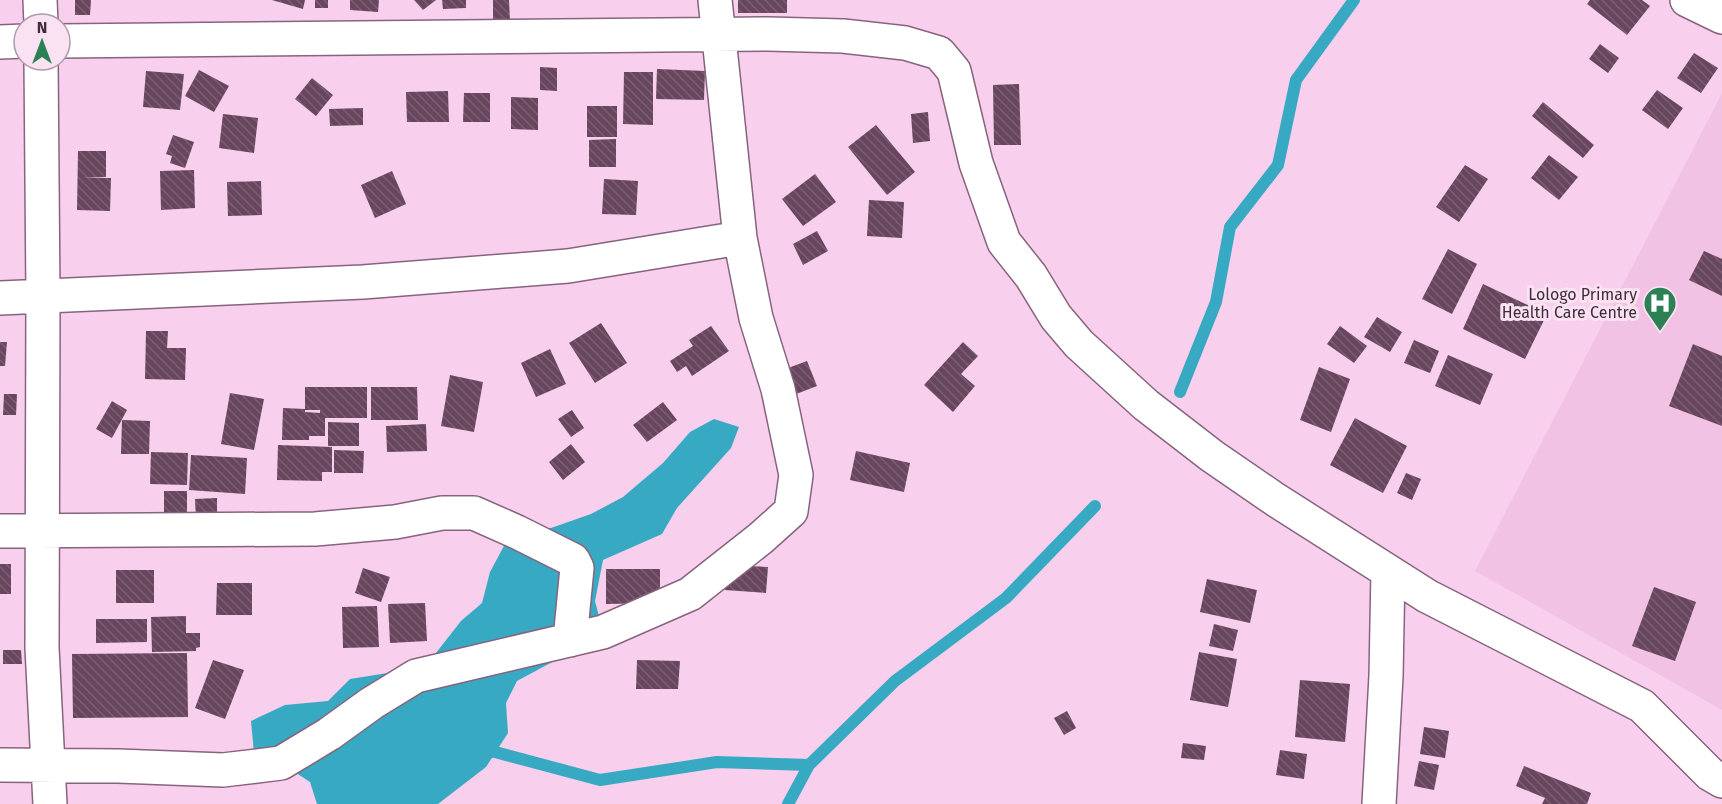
<svg xmlns="http://www.w3.org/2000/svg" width="1722" height="804" viewBox="0 0 1722 804" font-family="'Fira Sans',sans-serif">
	<style>
		.built { fill: #f1c2e4 }
		.water { fill: #37a9c3 }
		.lines { fill: none; stroke-linecap: round; stroke-linejoin: round }
		.stream { stroke: #37a9c3; stroke-width: 12 }
		.building { fill: url(#building-back-hatch); fill-rule: evenodd }
		.minor-casing { stroke: #87647e; stroke-width: 36 }
		.minor { stroke: #fff; stroke-width: 33 }
		.labels { text-anchor: middle; stroke-width: 6; stroke-linejoin: round; paint-order: stroke }
		.poi-label { font-size: 16px; fill: #3e2e39; stroke: #fbe2f3; text-anchor: end }
	</style>
	<defs>
		<pattern id="building-back-hatch" width="6" height="6" patternUnits="userSpaceOnUse" patternTransform="scale(1.5)"><rect width="6" height="6" fill="#67465e"/><path d="M-1 5l2 2M0 0l6 6M5-1l2 2" fill="none" stroke="#7a5e72"/></pattern>
	</defs>
	<rect width="100%" height="100%" fill="#f8cfec"/>
	<path class="built" d="M1722,93V710L1475,571Z"/>
	<path class="water" d="M714,419L739,427L731,448L677,508L662,534L603,560L595,601L603,632L585,654L556,660L517,681L506,703L508,733L486,767L438,804H317L310,782L281,763L254,753L251,721L285,705L328,701L350,679L425,667L461,621L482,603L490,572L505,544L517,532L551,528L591,514L623,497L663,463L690,432Z"/>
	<g class="lines">
		<path class="stream" d="M1180,392L1216,302L1230,227L1278,165L1296,80L1354,0
			M480,751L495,752L600,780L717,762L809,765
			M788,804L809,765L895,681L1006,598L1095,506"/>
	</g>
	<path class="building" d="M75,0H91L90,15H75Z
		M272,0H305L303,9Z
		M315,0H328V8H315Z
		M350,0H379L378,12L350,10Z
		M414,0H436L423,10Z
		M442,0H466V8L443,9Z
		M493,0H509L510,21H493Z
		M738,0H787V13H738Z
		M1590,0H1642L1650,6L1627,35L1587,4Z
		M1600,44L1619,58L1608,73L1589,59Z
		M1694,53L1718,68L1701,93L1677,78Z
		M540,67L557,68V91L540,90Z
		M657,69L705,71L704,100L656,99Z
		M199,70L229,86L214,112L185,96Z
		M146,71L184,74L180,110L143,107Z
		M624,72H653V125L623,124Z
		M312,78L333,95L316,116L295,99Z
		M1019,84L1021,145H994L993,85Z
		M1657,90L1683,108L1668,129L1642,110Z
		M448,91L449,122H407L406,92Z
		M464,93H490V122H463Z
		M511,97L538,98V130L511,129Z
		M1543,102L1594,145L1583,158L1532,116Z
		M587,106H617V137H587Z
		M363,108V125L330,126L329,109Z
		M928,112L930,141L913,143L911,114Z
		M223,114L258,118L254,153L219,148Z
		M876,125L915,172L887,195L848,147Z
		M173,135L194,142L185,168L170,163L172,156L166,154Z
		M616,139V167H589V140Z
		M78,151H106V177L82,178H111L110,211L77,210Z
		M1549,155L1578,177L1559,200L1531,178Z
		M1465,165L1488,179L1459,222L1436,207Z
		M194,170L195,208L161,210L160,171Z
		M392,171L406,204L375,218L361,185Z
		M815,174L836,202L803,226L782,199Z
		M604,179L638,181L636,215L602,214Z
		M261,181L262,215L228,216L227,182Z
		M869,200L904,202L902,238L867,236Z
		M817,231L828,251L803,265L793,244Z
		M1448,249L1477,264L1452,314L1422,299Z
		M1704,251L1722,259V296L1689,280Z
		M1483,284L1547,314L1525,359L1463,329Z
		M1377,317L1402,332L1390,352L1364,337Z
		M601,323L627,363L595,383L569,343Z
		M711,326L729,351L692,376L686,366L677,372L670,361L693,346L689,340Z
		M1340,326L1367,346L1354,363L1327,344Z
		M146,331H168L167,348H186L185,380L145,379Z
		M1414,340L1439,351L1430,373L1404,363Z
		M0,342H7L5,366H0Z
		M963,342L978,356L961,374L975,386L953,412L924,385Z
		M1693,344L1722,356V426L1669,406Z
		M550,349L566,384L536,397L521,363Z
		M1448,355L1493,374L1480,405L1435,386Z
		M807,361L817,386L791,396L780,371Z
		M1319,367L1350,379L1331,432L1300,420Z
		M450,375L483,382L474,432L441,426Z
		M305,387H367V418H325V436H309V440H282L283,408L305,409ZM305,410H320V413L305,412Z
		M371,387H417L418,420H371Z
		M230,393L264,399L254,450L221,444Z
		M4,394H17L16,415H3Z
		M112,401L127,410L112,438L96,429Z
		M663,402L677,420L647,442L633,425Z
		M572,410L584,428L571,437L558,419Z
		M1355,418L1407,446L1383,493L1330,465Z
		M122,420L150,421L149,454H121Z
		M328,422L359,423V446H328Z
		M426,424L427,451L387,452L386,426Z
		M571,444L585,462L563,480L549,462Z
		M278,445L332,447V472H322V481L277,480Z
		M334,450L364,451L363,473H334Z
		M856,451L910,463L904,492L850,480Z
		M151,452L188,453L187,485L150,484Z
		M191,455L247,458L245,494L189,490Z
		M1406,473L1421,479L1412,500L1397,493Z
		M164,491H187V517H164Z
		M217,498V520H196L195,499Z
		M0,564H11V594H0Z
		M727,565L768,567L766,593L725,590Z
		M363,568L390,577L381,602L355,593Z
		M606,569H660V603L606,604Z
		M116,570H154V603H116Z
		M1207,579L1257,590L1250,623L1200,612Z
		M217,583H252V615H216Z
		M1654,587L1696,602L1675,661L1632,646Z
		M425,603L427,641L390,643L388,604Z
		M377,606L379,647L343,648L342,607Z
		M186,616V633H200V647L196,648V651L152,652L151,617Z
		M96,619H147V642L96,643Z
		M1214,624L1238,630L1233,651L1209,646Z
		M3,650H21L22,664H3Z
		M1199,652L1237,659L1228,707L1190,700Z
		M187,653L188,717L73,718L72,654Z
		M213,660L244,670L225,719L195,708Z
		M637,660L680,661L678,689H636Z
		M1300,680L1350,684L1345,742L1295,737Z
		M1067,711L1076,728L1064,735L1054,718Z
		M1424,727L1449,731L1445,758L1420,754Z
		M1183,743L1206,746L1204,760L1181,758Z
		M1280,750L1307,754L1304,779L1276,775Z
		M1419,761L1439,765L1434,790L1414,786Z
		M1524,766L1591,793L1587,804H1542L1545,798L1516,786Z"/>
	<g class="lines">
		<defs>
			<path id="minor" d="M40,0L41,24
				M1687,0L1722,17
				M60,41L768,34L843,36L905,43L939,53L954,71L976,163L1004,242L1031,276L1056,317L1079,344L1146,405L1212,456L1276,500L1427,596L1642,706L1710,774L1722,781
				M0,42L24,41
				M41,60L43,296L42,648L50,804
				M0,298L363,282L568,266L740,238
				M0,531L315,529L395,522L442,513H474L517,532L573,560L577,568L570,640
				M0,765L118,766L223,770L281,763L329,734L372,703L416,676L603,632L690,594L761,538L791,511L796,475L778,389L756,318L740,238L715,0
				M1379,804L1386,676L1388,571"/>
		</defs>
		<use href="#minor" class="minor-casing"/>
		<use href="#minor" class="minor"/>
	</g>
	<defs>
		<symbol id="hospital-pin" viewBox="-11 -11 22 30"><path d="M0 17L-7.5 6A9.5 9.5 0 1 1 7.5 6Z" fill="#2c8154" stroke="#fbe2f3"/><path d="M-5-5h3v3.5h4V-5h3V5h-3V1.5h-4V5h-3Z" fill="#fff"/></symbol>
	</defs>
	<g fill-rule="evenodd">
		<use href="#hospital-pin" x="1641" y="284" width="38" height="52"/>
	</g>
	<g class="labels">
		<g class="poi-label">
			<text x="1637" y="300">Lologo Primary<tspan x="1637" dy="18">Health Care Centre</tspan></text>
		</g>
	</g>
	<g transform="translate(42 42)"><circle r="28" fill="#fbe2f3" stroke="#af9aa9" stroke-width="1.5"/>
	<path d="M0-4.5L10 22L0 15L-10 22Z" fill="#2c8154"/>
	<text y="-9" font-size="16" font-weight="bold" text-anchor="middle" fill="#3e2e39">N</text>
	</g>
</svg>
